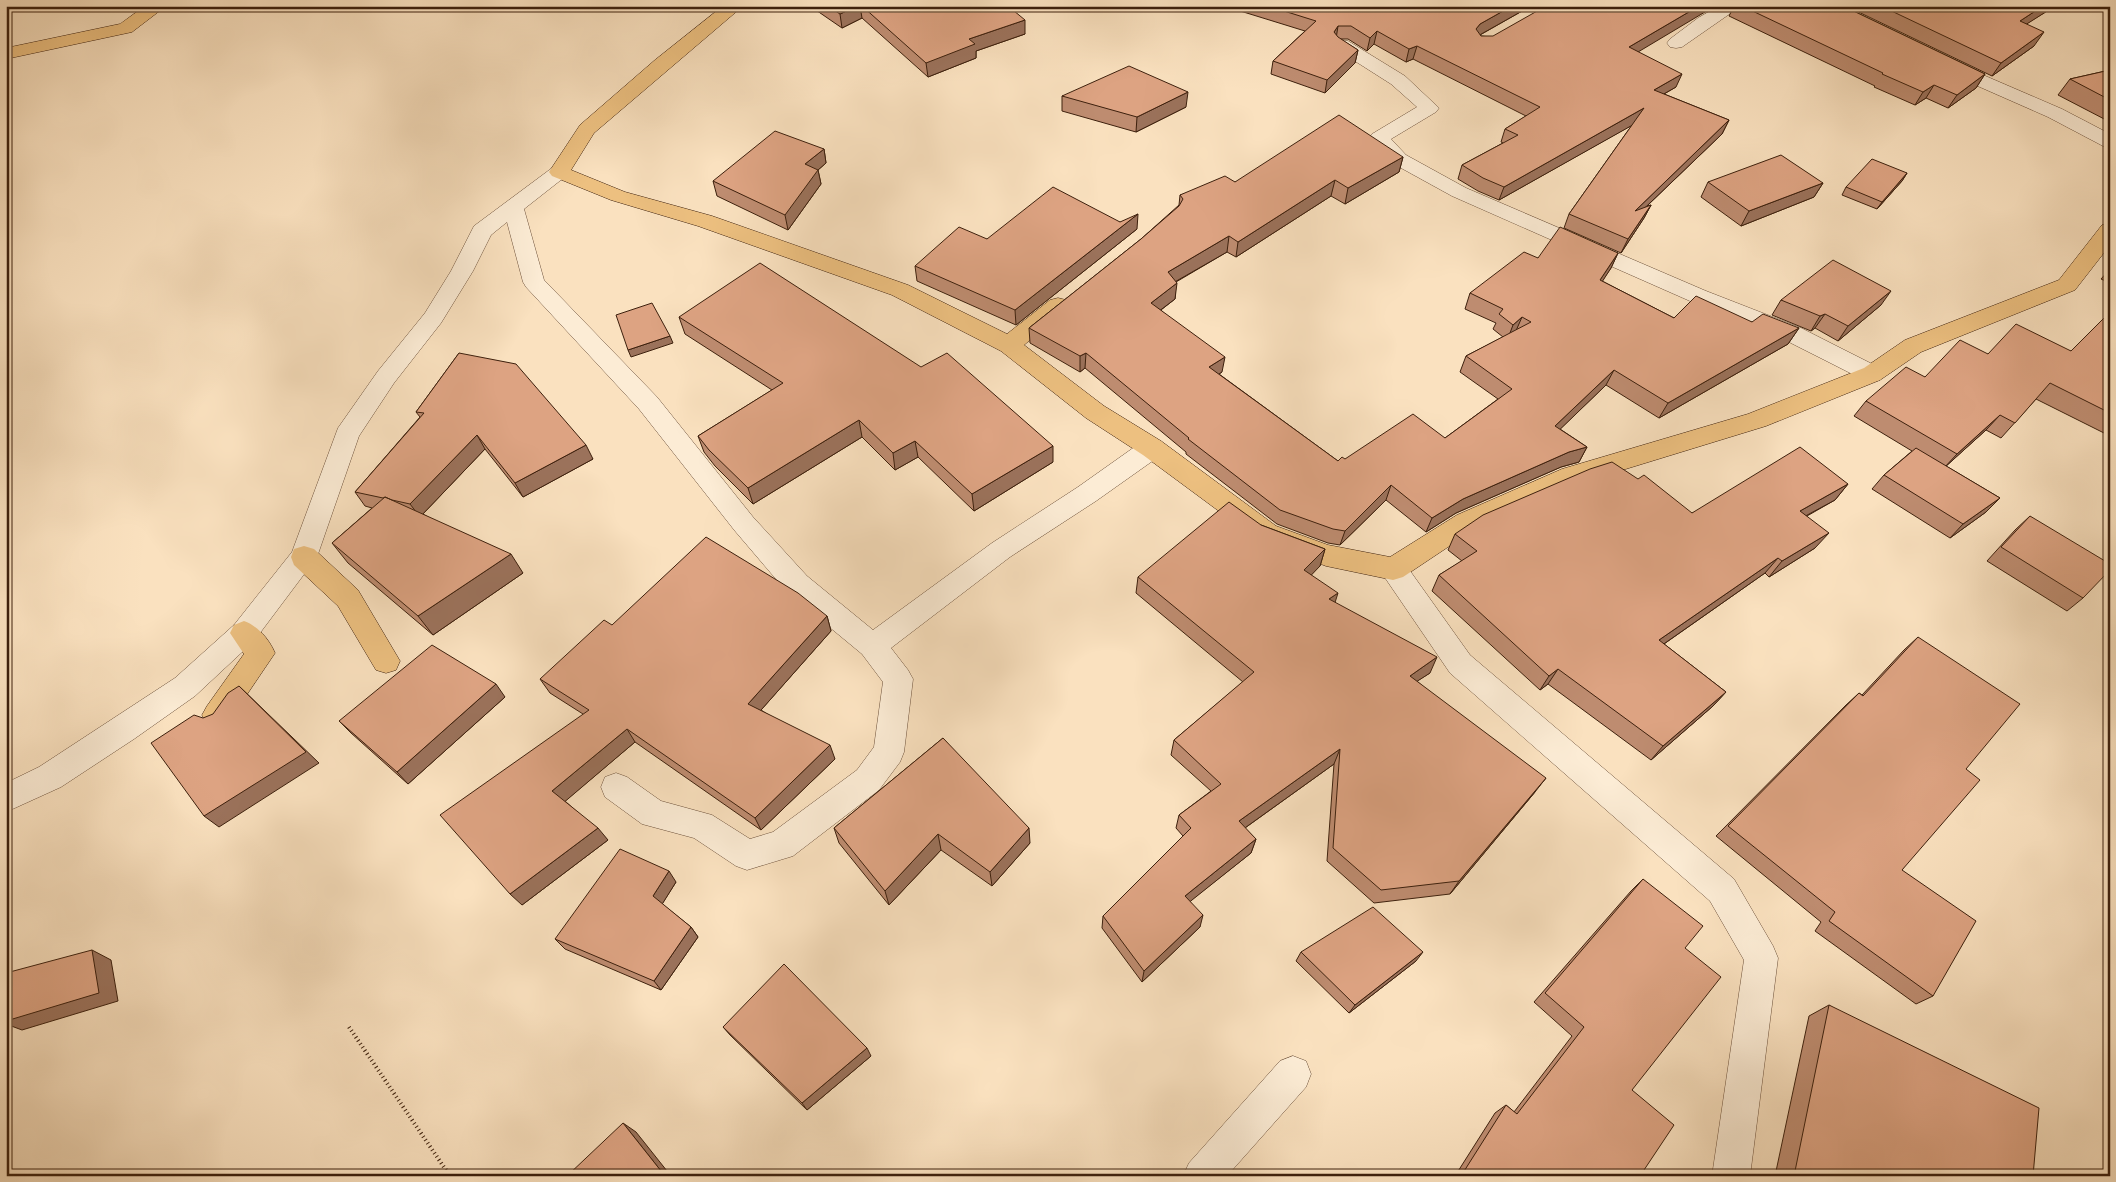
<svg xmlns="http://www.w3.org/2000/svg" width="2116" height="1182" viewBox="0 0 2116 1182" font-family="'Gentium Book Plus',serif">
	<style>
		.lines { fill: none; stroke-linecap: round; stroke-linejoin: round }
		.minor-casing { stroke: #6c503a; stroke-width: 1 }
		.major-casing { stroke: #3d200d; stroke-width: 1 }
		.path { stroke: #3d200d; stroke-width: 4; stroke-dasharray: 1 3; stroke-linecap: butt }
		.minor { fill: #fcecd5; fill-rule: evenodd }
		.major { fill: #edc080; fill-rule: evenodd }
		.wall { fill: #be8c70; stroke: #3d200d }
		.shaded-wall { fill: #9b725b; stroke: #3d200d }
		.building { fill: #dda382; stroke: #3d200d }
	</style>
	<rect width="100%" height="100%" fill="#fae1bf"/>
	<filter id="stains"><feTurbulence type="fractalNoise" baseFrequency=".004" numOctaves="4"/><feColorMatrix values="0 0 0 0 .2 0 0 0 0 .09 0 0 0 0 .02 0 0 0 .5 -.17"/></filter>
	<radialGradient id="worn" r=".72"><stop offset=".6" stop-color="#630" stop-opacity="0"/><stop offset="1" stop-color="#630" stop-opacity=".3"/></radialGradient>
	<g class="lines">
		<defs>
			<path id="minor" d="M1719,6H1741L1682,47L1676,48L1670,47L1667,43L1670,39L1698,18Z
				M1342,40L1348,41L1405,76L1439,108L1436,112L1391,139L1406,155L1466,188L1706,291L1801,328L1880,368L1884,374L1880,380L1872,382L1864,380L1785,340L1690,301L1452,196L1392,163L1369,138L1372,134L1417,107L1391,84L1336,49L1333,45L1336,41Z
				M1946,59L2062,109L2110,134V148L2103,146L2048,117L1939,69L1937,65L1939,61Z
				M559,166L566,168L569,172L566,176L524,209L544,280L657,397L753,517L807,576L873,630L992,543L1078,487L1143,441L1152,439L1161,441L1165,448L1161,455L1096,501L1010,557L891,648L908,670L913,679L904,752L900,762L879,790L793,856L747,870L736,866L694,838L642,824L605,797L601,787L605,777L616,773L627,777L661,801L712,815L750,839L773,832L857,770L874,747L883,682L862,654L787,592L735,531L639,409L526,287L523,282L507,222L491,235L473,271L441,323L394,383L359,436L317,557L254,641L195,696L134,739L61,787L6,812V783L39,767L175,678L234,625L292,552L338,428L378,371L425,313L451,271L474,226L552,168Z
				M1393,558L1403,561L1470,655L1734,879L1773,946L1778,958L1750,1176H1712L1744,960L1710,901L1450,673L1379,569L1383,561Z
				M1293,1056L1306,1061L1311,1074L1306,1087L1227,1176H1183L1189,1163L1280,1061Z"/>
			<path id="major" d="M145,6H166L132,32L6,59V48L120,24Z
				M723,6H743L594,133L571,170L625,192L712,216L908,285L1007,334L1050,300L1058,298L1066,300L1069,305L1066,310L1024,345L1104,406L1161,441L1276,526L1328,545L1390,557L1457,515L1562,469L1748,414L1864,368L1905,340L2059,280L2102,225L2110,223V245L2075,290L1921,352L1880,380L1766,426L1580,483L1475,529L1403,577L1393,580L1326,566L1258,540L1143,455L1086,418L1001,351L892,295L698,226L611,200L552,176L549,172L580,125L655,60Z
				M304,546L314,549L358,590L400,661L396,670L386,673L376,670L338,606L294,565L291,557L294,549Z
				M244,621C258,626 269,639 275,653L227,724L217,728L207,724L202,715L207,706L244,654L230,633L234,625Z"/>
		</defs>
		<use href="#minor" class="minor-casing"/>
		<use href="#major" class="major-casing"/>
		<path class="path" d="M349,1027L450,1176"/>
		<use href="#minor" class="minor"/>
		<use href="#major" class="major"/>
	</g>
	<path class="wall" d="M810,6H1008L1025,34L976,51V58L928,77L862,18L842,28Z
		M1224,6H1531L1480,35L1481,36L1638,52L1676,87L1664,94L1729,120L1722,134L1647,206L1651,205L1644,218L1621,253L1564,228L1569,214L1632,125L1499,200L1478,191L1458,179L1462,165L1503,143L1501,142L1505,129L1526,116L1413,59L1406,62L1374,44L1367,51L1348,39H1340L1358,50L1355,63L1325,93L1271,74L1273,61L1305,31Z
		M1734,6H1843L1985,74L1976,88L1948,108L1926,98L1915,105L1874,87L1875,86L1729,16Z
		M1846,6H2053L2052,8L2026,24L2034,46L1992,76Z
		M2110,70V122L2058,95L2070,79Z
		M1062,96L1186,107L1136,132L1062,111Z
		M824,149L826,163L818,170L821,184L788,230L717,196L713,181Z
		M1403,157L1399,172L1345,204L1331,196L1236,257L1227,252L1176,282L1175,299L1161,310L1222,372L1219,374L1338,461L1445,438L1498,399L1460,372L1466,356L1503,337L1493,329L1496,323L1465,309L1470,293L1538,258L1618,253L1611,268L1602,281L1674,318L1752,322L1799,328L1788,344L1659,418L1606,385L1560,429L1587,447L1579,462L1561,467L1456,513L1426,532L1386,500L1340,545L1328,543L1277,524L1186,454V452L1085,368L1080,372L1030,343L1029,328L1141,239L1179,205L1180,195L1235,182Z
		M1907,173L1902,181L1877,209L1842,195L1846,187Z
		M1708,182L1823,183L1814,197L1741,226L1701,197Z
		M1120,222L1137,229L1016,325L917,281L915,266L987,239Z
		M2110,269V283L2101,279Z
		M1781,300L1881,305L1838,341L1815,328L1811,331L1772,315Z
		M2110,312V436L2036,399L2001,438L1986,430L1946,466L2000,498L1986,512L1950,538L1872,489L1884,475L1912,451L1854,416L1866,401L1925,377L1988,354L2071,351Z
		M679,317L1053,462L974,511L918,457L895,470L862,437L753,504L715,466L704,452L698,436L772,390L685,334Z
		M459,353L593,459L523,497L485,449L423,514L523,573L433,635L348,563L332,543L372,508L365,506L355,492L420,417L416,412Z
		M1848,484L1835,500L1807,516L1815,548L1769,577L1765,573L1664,644L1726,692L1713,706L1651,760L1548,684L1540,690L1432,591L1439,575L1462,561L1448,550L1455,534L1692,513Z
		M2030,516L2083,598L2067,611L1987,561L2015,530Z
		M1261,525L1325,549L1320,566L1311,575L1335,603L1430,673L1417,681L1535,792L1450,894L1374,903L1327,861L1334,764L1245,828L1256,839L1251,853L1190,901L1200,927L1142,982L1102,928L1103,916L1183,836L1176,828L1179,815L1211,791L1171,755L1174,740L1243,682L1136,593L1138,577Z
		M827,616L831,631L761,710L835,759L761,830L635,742L565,801L608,840L522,905L583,714L550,693L540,679Z
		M1918,637L1966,769L1902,870L1933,996L1916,1004L1815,931L1821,922L1716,836L1846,705L1859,693L1862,695L1904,650Z
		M505,697L408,784L351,733L339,721Z
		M943,738L1030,843L992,886L941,850L889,905L839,843L834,828Z
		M1643,879L1685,948L1632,1090L1640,1176H1455L1495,1113L1506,1105L1514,1112L1572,1036L1534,1002L1631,891Z
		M676,882L662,904L691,927L698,937L661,990L565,949L555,939Z
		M1301,952L1416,961L1349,1013L1296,961Z
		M1829,1005L2033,1176H1775L1809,1016Z
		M723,1027L871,1056L807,1110L730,1035Z"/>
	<path class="shaded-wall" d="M857,6H860L862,18L842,28L840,14Z
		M1512,6H1531L1476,37V29L1480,24Z
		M1699,6H1715L1623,61L1629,47Z
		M2043,6H2053L2052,8L2011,34L2020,21Z
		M1025,20V34L976,51V58L928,77L926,63L969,39Z
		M1338,26L1336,39L1334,32Z
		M1377,31L1374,44L1367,51L1370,38Z
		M2044,32L2034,46L1992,76L2001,63Z
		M1417,46L1413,59L1406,62L1409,49Z
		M1358,50L1355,63L1325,93L1327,80Z
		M1682,74L1676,87L1648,103L1654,90Z
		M1985,74L1976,88L1948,108L1957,95Z
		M1934,85L1926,98L1915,105L1923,92Z
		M1188,92L1186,107L1136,132L1137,117Z
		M1644,108L1638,122L1499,200L1504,187Z
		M1729,120L1722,134L1628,224L1635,211Z
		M824,149L826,163L818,170L821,184L788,230L785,215L805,164Z
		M1403,157L1399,172L1345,204L1348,188Z
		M1907,173L1902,181L1877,209L1882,202Z
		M1335,180L1331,196L1236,257L1238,242Z
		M1823,183L1814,197L1741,226L1749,211Z
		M1651,205L1644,218L1621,253L1628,239Z
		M1138,214L1137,229L1016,325L1015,310Z
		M1229,236L1227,252L1166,287L1168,272Z
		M1618,253L1611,268L1593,296L1600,280Z
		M1177,283L1175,299L1150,318L1151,303Z
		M1891,291L1881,305L1838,341L1848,326Z
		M1825,314L1815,328L1811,331L1820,316Z
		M1522,317L1515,333L1507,341L1513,325Z
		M1799,328L1788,344L1659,418L1668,403Z
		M670,336L673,343L631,357L628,350Z
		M1086,353L1085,368L1080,372V356Z
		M1225,357L1222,372L1207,382L1209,367Z
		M1614,370L1606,385L1548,441L1555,426Z
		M2000,415L1986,430L1943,469L1957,454Z
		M859,420L862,437L753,504L748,488Z
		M477,435L485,449L420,517L410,504Z
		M915,441L918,457L895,470L893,453Z
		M586,445L593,459L523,497L515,483Z
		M1053,446V462L974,511L972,494Z
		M1587,447L1579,462L1561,467L1456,513L1426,532L1432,518L1463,499L1569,452Z
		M1848,484L1835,500L1787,526L1800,511Z
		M1391,485L1386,500L1340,545L1345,531Z
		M2000,498L1986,512L1950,538L1963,524Z
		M1829,533L1815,548L1769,577L1782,561Z
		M1325,549L1320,566L1300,587L1304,570Z
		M511,554L523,573L433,635L418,616Z
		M1778,558L1765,573L1648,655L1659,640Z
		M1338,593L1333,609L1329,599Z
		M827,616L831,631L754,718L748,704Z
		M1437,657L1430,673L1402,691L1410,676Z
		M1558,669L1548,684L1540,690L1549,676Z
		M496,684L505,697L408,784L397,772Z
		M239,686L319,763L219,827L204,816Z
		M1726,692L1713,706L1651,760L1663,746Z
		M627,729L635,742L562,804L552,791Z
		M830,745L835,759L761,830L755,818Z
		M1340,749L1334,764L1235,835L1239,821Z
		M1546,778L1535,792L1450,894L1459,881Z
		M598,828L608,840L522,905L510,894Z
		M1029,828L1030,843L992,886L990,872Z
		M938,834L941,850L889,905L885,891Z
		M1256,839L1251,853L1182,908L1185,896Z
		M669,871L676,882L661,906L653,896Z
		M1203,915L1200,927L1142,982L1144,971Z
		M691,927L698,937L661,990L654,981Z
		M92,950L111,960L118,1001L22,1030L6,1024V1021Z
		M1423,952L1416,961L1349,1013L1355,1005Z
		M867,1048L871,1056L807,1110L802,1103Z
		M623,1123L636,1132L671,1176H665Z"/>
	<path class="building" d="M828,6H857L840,14Z
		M862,6H1008L1025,20L969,39L975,44L926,63Z
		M1268,6H1512L1480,24L1476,29L1481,36H1493L1546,6H1699L1629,47L1682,74L1654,90L1729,120L1635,211L1651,205L1628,239L1569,214L1644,108L1504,187L1483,178L1462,165L1518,135L1505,129L1540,107L1417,46L1409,49L1377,31L1370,38L1351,26H1338L1334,32L1338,37L1358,50L1327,80L1273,61L1316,21Z
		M1742,6H1843L1985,74L1957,95L1934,85L1923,92L1882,74L1883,73Z
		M1881,6H2043L2020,21L2044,32L2001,63Z
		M1129,66L1188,92L1137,117L1062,96Z
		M2110,70V100L2070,79Z
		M1339,115L1403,157L1348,188L1335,180L1238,242L1229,236L1168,272L1177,283L1151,303L1225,357L1209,367L1338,461L1342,457L1345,459L1413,414L1445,438L1512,389L1466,356L1531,322L1522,317L1513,325L1499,314L1503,309L1470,293L1524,252L1538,258L1560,227L1618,253L1600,280L1674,318L1696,296L1752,322L1763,314L1799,328L1668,403L1614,370L1555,426L1587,447L1569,452L1463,499L1432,518L1391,485L1345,531L1333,529L1280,510L1188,439L1189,438L1086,353L1080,356L1029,328L1141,239L1179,206L1183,199L1180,195L1225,176L1235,182Z
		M775,131L824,149L805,164L818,170L785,215L713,181Z
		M1781,155L1823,183L1749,211L1708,182Z
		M1872,159L1907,173L1882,202L1846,187Z
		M1053,187L1120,222L1138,214L1015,310L915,266L959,227L987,239Z
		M1833,260L1891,291L1848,326L1825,314L1820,316L1781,300Z
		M760,263L921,367L947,353L1053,446L972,494L915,441L893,453L859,420L748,488L709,450L698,436L783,383L679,317Z
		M652,303L670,336L628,350L616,315Z
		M2110,312V413L2050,383L2015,423L2000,415L1957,454L1866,401L1906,367L1925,377L1960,340L1988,354L2016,324L2071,351Z
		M459,353L516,364L586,445L515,483L477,435L410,504L392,500L385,497L383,498L355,492L424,413L416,412Z
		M1800,447L1848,484L1800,511L1829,533L1782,561L1778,558L1659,640L1726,692L1663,746L1558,669L1549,676L1439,575L1477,551L1455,534L1483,515L1590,469L1612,462L1638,479L1644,475L1692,513Z
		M1916,448L2000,498L1963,524L1884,475Z
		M385,497L511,554L418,616L332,543Z
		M1229,502L1261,525L1325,549L1304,570L1338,593L1329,599L1437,657L1410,676L1546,778L1459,881L1381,890L1333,848L1340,749L1239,821L1256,839L1185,896L1203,915L1144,971L1103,916L1191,828L1179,815L1221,784L1174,740L1254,672L1138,577Z
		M2030,516L2110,564V570L2083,598L2001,547Z
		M706,537L798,593L827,616L748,704L830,745L755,818L627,729L552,791L598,828L510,894L440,815L589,710L540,679L604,620L612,625Z
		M1918,637L2020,704L1966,769L1980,780L1902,870L1976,921L1933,996L1829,921L1835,912L1728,826L1859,693L1863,696Z
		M432,645L496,684L397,772L339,721Z
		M239,686L306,752L204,816L151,743L194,715L203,718L213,714L228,693Z
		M943,738L1029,828L990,872L938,834L885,891L834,828Z
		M620,849L669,871L653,896L691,927L654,981L555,939Z
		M1643,879L1703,926L1685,948L1721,977L1632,1090L1674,1125L1640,1176H1626L1620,1170L1617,1176H1461L1506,1105L1517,1114L1584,1027L1545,993Z
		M1373,907L1423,952L1355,1005L1301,952Z
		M92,950L99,993L6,1021V973Z
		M784,964L867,1048L802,1103L723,1027Z
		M1829,1005L2039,1108L2033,1176H1794Z
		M623,1123L665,1176H567Z"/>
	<rect width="2116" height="1182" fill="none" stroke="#fae1bf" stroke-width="25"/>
	<rect x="8" y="8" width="2101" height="1167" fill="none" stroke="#3d200d" stroke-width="2.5"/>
	<rect x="12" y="12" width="2091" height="1157" fill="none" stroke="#3d200d"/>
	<rect width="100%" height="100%" filter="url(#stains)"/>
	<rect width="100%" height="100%" fill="url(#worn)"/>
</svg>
